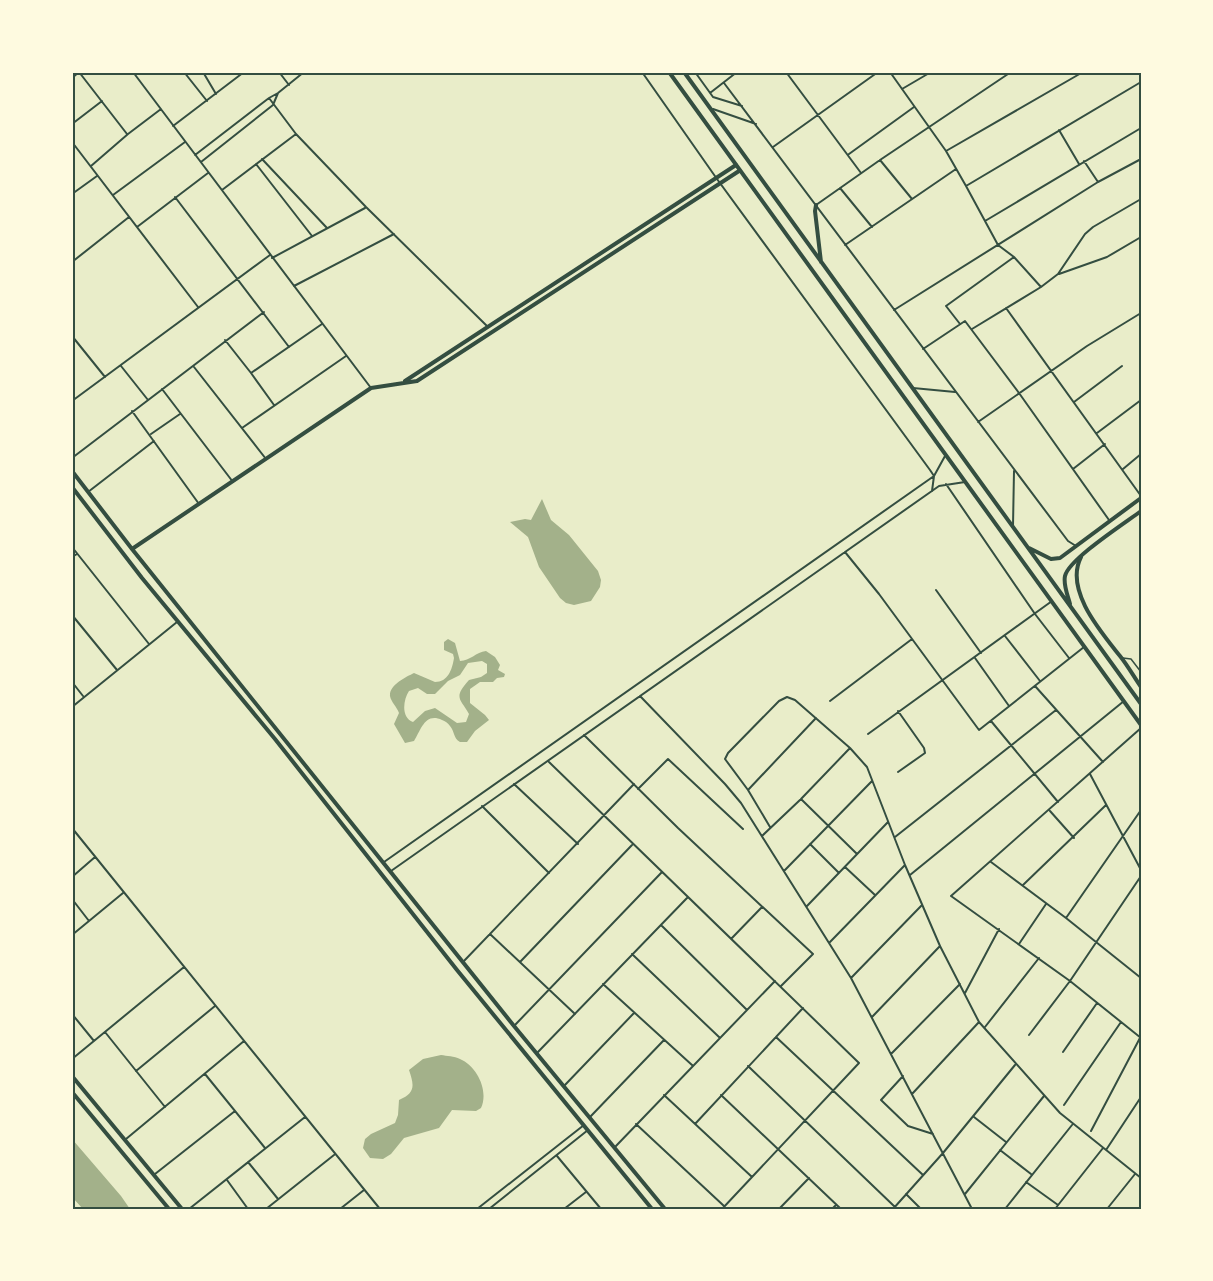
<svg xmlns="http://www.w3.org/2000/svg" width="1213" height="1281" viewBox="0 0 1213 1281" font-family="'Source Sans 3',sans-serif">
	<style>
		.water { fill: #a3b18a; fill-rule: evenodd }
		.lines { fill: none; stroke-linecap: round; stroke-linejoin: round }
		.service { stroke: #344e41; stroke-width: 1.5 }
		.minor { stroke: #344e41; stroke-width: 2 }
		.secondary { stroke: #344e41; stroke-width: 4 }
		.primary { stroke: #344e41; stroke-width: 4 }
		.neatline { fill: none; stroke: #344e41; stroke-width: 2 }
	</style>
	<rect width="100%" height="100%" fill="#e9edc9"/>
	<path class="water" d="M542,499L551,520L569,535L598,571L601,580L600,587L591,601L574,605L566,603L560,598L539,567L528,537L510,522L525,519L531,520Z
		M448,639L455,643L460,661C470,661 476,652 486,651L495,657L500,665L498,670L505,674L504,677L497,678L493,682H480L470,689V703L485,715L489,720L475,731L467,742H460C453,738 455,732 450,726C448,723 445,721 442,720C425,712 421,730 414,741L405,743L394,724L399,713C397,707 391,702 390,696C389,685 406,677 414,673L435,682C448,682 452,670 454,658L453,654L444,650V642ZM482,661L487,664V673L481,677L469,680C453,698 460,698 469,714L466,722L457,723L435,708L425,711L413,722C401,718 403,700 409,691L418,688L427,694H435L448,681L460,675L468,663Z
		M441,1055C447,1056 454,1056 460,1059C477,1066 489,1091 481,1108L476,1111L452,1110L439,1128L404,1138L391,1154L383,1159L370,1158L363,1148L365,1139L371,1134L395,1123L398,1115L399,1100C416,1093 414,1085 409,1070L423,1059Z
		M72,1139L121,1196L130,1209H83L72,1197Z"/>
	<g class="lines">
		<path class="service" d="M1123,658L1131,659L1141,672"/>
		<path class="minor" d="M79,72L127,134
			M133,72L371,388
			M184,72L207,101
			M203,72L216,94
			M279,72L289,85
			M642,72L717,179L930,470L934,476L932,491
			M695,72L713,97L742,106
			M786,72L861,173
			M890,72L946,151L966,186
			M72,78L79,72
			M724,83L1068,541L1076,546
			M902,89L931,72
			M710,93L737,72
			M269,98L296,134L366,207L488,327
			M713,109L756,124
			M72,124L102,101
			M173,126L244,72
			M1059,130L1079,164
			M72,142L198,307
			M773,147L878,72
			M946,151L1083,72
			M849,154L914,107
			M195,155L269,98L278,93L304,72
			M262,159L327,228
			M880,160L912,199
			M1084,161L1098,182
			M201,162L273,105L278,93
			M256,164L312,236
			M91,166L128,134L161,109
			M840,188L872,227
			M222,190L296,134
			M72,194L97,176
			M113,195L185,142
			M175,197L289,347
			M816,205L880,160L1011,72
			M985,221L1141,128
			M137,227L208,173
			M845,245L956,169
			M272,258L365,208
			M72,262L129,217
			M1059,274L1107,257L1141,237
			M294,286L394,234
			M1041,287L1014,257L998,245L966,186L1141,82
			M1006,308L1141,496
			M894,310L1098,182L1141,159
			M960,324L946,306L1014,257
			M972,329L1041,287L1058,274L1085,234L1093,227L1141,199
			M72,336L105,377
			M225,340L251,373L322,324
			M923,349L965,321L1019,393L1109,520
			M121,366L148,400
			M194,367L266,459
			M251,373L274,405
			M913,388L955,392
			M162,389L233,482
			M72,401L270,255
			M1074,402L1122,366
			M132,411L199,504
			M978,422L1087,346L1141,313
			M242,428L346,356
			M1097,433L1141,400
			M151,434L180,414
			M72,458L264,312
			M1073,469L1105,444
			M1123,469L1141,454
			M946,484L1035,614L1069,658
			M88,492L154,441
			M1013,526L1014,471
			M72,547L149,644
			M845,552L879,594L979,730L1084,647
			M72,557L77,554
			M936,590L981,653
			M72,615L117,670
			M1005,636L1040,681
			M975,658L1009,706
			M72,682L83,696
			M1035,686L1103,762
			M640,696L725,784L741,803L851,978L972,1209
			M830,701L912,639
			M72,707L177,622
			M991,721L1058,802
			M1141,728L951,896L1070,981L1141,1038
			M868,734L1052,601
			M584,735L678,828L813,954L781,986
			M549,762L859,1063L722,1209
			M898,772L925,753L924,748L898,711
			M1090,774L1141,870
			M514,784L578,844
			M638,789L668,759L743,829
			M748,790L816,718
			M801,799L857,854
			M482,806L549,873
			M1050,811L1074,838
			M770,827L748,790L725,759L728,753L779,701L787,697L795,700L850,748L867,767L905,865L940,946L979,1022L1060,1113L1141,1178
			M72,828L380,1209
			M762,836L801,799L850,748
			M895,837L1056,710
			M810,844L839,873
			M384,862L934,476L945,456
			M991,862L1066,918L1141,978
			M845,867L875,895
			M391,871L939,486L965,482
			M784,871L872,781
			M910,875L1124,701
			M72,877L95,857
			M1023,885L1106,805
			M72,899L89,921
			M807,906L888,822
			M1066,918L1141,810
			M662,926L747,1010
			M490,934L575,1014
			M72,935L123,893
			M731,939L762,907
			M830,942L905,865
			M1019,944L1046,904
			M632,954L719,1037
			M463,962L634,784
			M520,962L632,845
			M851,978L922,905
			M603,984L692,1065
			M965,993L999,929
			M72,1014L94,1041
			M872,1017L940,946
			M514,1026L662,872
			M985,1027L1039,958
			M105,1032L165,1107
			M1029,1035L1070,981L1141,876
			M776,1037L923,1175
			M1063,1052L1097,1003
			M537,1053L687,898
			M891,1054L960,984
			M72,1059L184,967
			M748,1066L895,1207
			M136,1071L215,1006
			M205,1074L265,1148
			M903,1076L881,1100L908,1126L933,1134
			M564,1086L634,1013
			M912,1094L979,1022
			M664,1095L752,1177
			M721,1095L841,1209
			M1064,1105L1121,1022
			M590,1117L664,1040
			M974,1117L1006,1142
			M636,1124L724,1206
			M695,1124L803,1008
			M1091,1131L1141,1036
			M126,1139L244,1041
			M615,1147L775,981
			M1000,1150L1031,1174
			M1106,1150L1141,1097
			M557,1156L601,1209
			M248,1162L278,1199
			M155,1174L235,1111
			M227,1180L248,1209
			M1026,1182L1058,1205
			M906,1194L921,1209
			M965,1194L1044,1096
			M189,1209L305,1117
			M266,1209L334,1155
			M340,1209L364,1190
			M477,1209L584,1125
			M489,1209L588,1130
			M564,1209L586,1192
			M779,1209L809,1178
			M832,1209L836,1205
			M893,1209L943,1153L1015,1065
			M1005,1209L1072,1125
			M1055,1209L1103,1148
			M1107,1209L1135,1174"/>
		<path class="secondary" d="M405,381L736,165
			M72,471L132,549L514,1026L665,1209
			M72,487L142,578L275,739L457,970L652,1209
			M132,549L371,388L417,381L739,171
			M1081,557C1064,590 1101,632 1120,656C1128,666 1134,677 1141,687
			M72,1076L182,1209
			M72,1092L169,1209"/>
		<path class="primary" d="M669,72L1141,725
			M684,72L1141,704
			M816,205L815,211L821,262
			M1029,548L1051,559L1060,558L1141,498
			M1070,604C1068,596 1063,585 1065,576C1069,559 1125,523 1141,511"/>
	</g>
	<rect width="1213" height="1281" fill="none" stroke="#fefae0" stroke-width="147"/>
	<rect x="74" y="74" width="1066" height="1134" class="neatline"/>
</svg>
